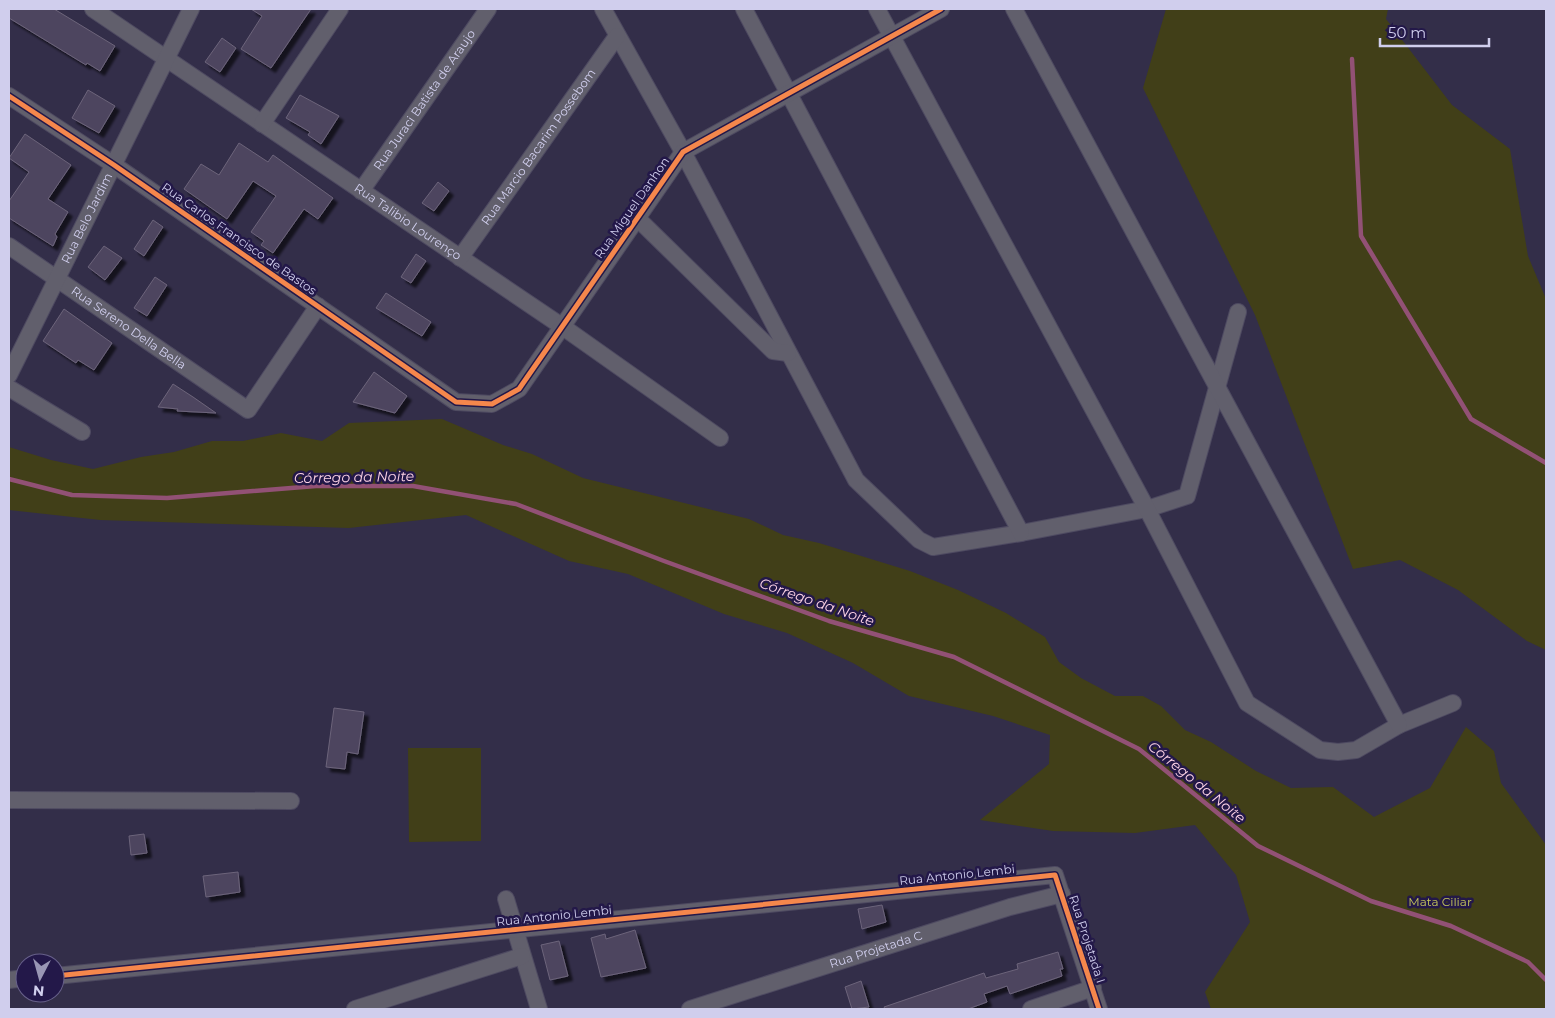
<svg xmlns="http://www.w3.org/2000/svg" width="1555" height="1018" viewBox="0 0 1555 1018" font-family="Montserrat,sans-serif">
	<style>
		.green { fill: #413f18 }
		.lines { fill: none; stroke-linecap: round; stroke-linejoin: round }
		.stream { stroke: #925175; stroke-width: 4.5 }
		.building { fill: #4e455e; stroke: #6c647b; filter: url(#shadow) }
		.minor-casing { stroke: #4e4a61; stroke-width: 18 }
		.minor { stroke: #615f6c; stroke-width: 16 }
		.cycleway-casing { stroke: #231849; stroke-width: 8 }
		.cycleway { stroke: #f5874c; stroke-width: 5 }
		.labels { text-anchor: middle; stroke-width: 5; stroke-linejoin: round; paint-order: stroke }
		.street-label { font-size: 12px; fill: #d0ceed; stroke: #231849 }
		.park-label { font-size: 12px; fill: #c7c85a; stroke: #231849 }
		.water-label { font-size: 14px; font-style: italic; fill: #fdd3e6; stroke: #231849 }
	</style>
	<defs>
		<filter id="shadow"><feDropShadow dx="4.5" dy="4.5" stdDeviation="1" flood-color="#0009"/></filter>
	</defs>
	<rect width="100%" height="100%" fill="#332e49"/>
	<path class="green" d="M1166,9H1388L1386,19L1452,105L1510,149L1528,256L1546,299V650L1527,641L1458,590L1400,560L1353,569L1255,315L1143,88Z
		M442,419L503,445L532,454L583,478L749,519L783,535L819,543L910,571L958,590L1006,613L1045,637L1059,662L1081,678L1115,696H1143L1161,706L1185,730L1211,742L1256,771L1291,788L1333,787L1374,817L1430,788L1466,727L1494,751L1501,783L1546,845V1009H1211L1205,992L1250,922L1236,875L1195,825L1135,833L1053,831L980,820L1049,764L1050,735L993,716L909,696L853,663L787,633L724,614L628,574L569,561L466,515L349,528L100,520L9,510V447L51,460L93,469L141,457L174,452L212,441H243L281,433L322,441L349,423Z
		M408,748H481V841L409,842Z"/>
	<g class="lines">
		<path class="stream" d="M1352,59L1361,236L1471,419L1546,463
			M9,479L72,495L167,498L316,486H413L516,504L664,561L829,621L954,657L1139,749L1258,846L1371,901L1451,926L1528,962L1546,980"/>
	</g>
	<path class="building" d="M9,9H54L115,46L100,71L87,63L86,65L9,18Z
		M251,9H311L271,68L241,49L262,16Z
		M222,38L236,48L220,72L205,62Z
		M88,90L115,106L99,133L72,118Z
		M300,95L339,116L321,144L308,135L310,132L286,118Z
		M25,134L71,165L48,199L68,212L55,234L57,237L53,246L9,218V201L29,172L9,158Z
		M239,143L268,162L273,155L333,198L318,219L304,209L273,253L261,245L264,241L251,232L276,196L253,181L227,219L184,189L201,164L219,175Z
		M438,182L449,191L434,211L422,203Z
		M153,220L163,227L144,256L134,249Z
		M104,246L122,258L105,280L88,267Z
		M416,254L426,261L411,283L401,277Z
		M155,277L167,285L147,316L134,308Z
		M386,293L431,322L422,336L376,308Z
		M64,309L112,343L94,370L78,360L76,363L43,341Z
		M374,372L407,396L395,413L353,402Z
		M173,384L193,397L216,413L177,411L178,409L158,407Z
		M334,708L364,712L358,754L347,752L345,769L326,767Z
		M144,834L147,853L131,855L129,836Z
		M238,872L240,892L206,897L203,876Z
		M882,905L886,922L862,929L858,909Z
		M635,930L646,968L601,977L591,938L605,934L606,939Z
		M559,941L568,976L550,980L541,945Z
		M1058,952L1063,969H1060L1062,976L1010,994L1007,986L984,994L987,1002L968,1009H885L884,1007L984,973L986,978L1018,969L1017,964Z
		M861,981L869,1007L852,1009L845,987Z"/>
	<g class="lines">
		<defs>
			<g id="minor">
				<path id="s1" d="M93,9L563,327L720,438"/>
				<path d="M603,9L683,152L856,480L919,540L933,547L1021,533L1147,509L1187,496L1238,312"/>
				<path d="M744,9L1021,533"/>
				<path d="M877,9L1147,509L1247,703L1320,750L1338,752L1356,750L1399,725L1453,703"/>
				<path d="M1014,9L1399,725"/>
				<path d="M9,96L114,165L456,402L492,404L519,389L683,152L941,9"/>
				<path d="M262,124L340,9"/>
				<path id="s2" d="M361,191L488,9"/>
				<path d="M638,219L773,351L788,353"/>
				<path id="s3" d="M9,246L248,410L318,306"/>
				<path id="s4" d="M460,258L617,36"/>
				<path id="s5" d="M9,375L191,9"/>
				<path d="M9,388L82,432"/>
				<path d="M9,800L291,801"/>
				<path d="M506,899L539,1009"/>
				<path d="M55,976L1055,875L1099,1009"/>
				<path d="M9,980L25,978"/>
				<path d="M355,1009L522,956"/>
				<path id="s6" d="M690,1009L1010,907L1062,894"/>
				<path d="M1031,1009L1093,988"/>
			</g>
		</defs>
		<use href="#minor" class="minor-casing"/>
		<use href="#minor" class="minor"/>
		<defs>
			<path id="cycleway" d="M9,96L114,165L456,402L492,404L519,389L683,152L941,9
				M55,976L1055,875L1099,1009"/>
		</defs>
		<use href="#cycleway" class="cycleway-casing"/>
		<use href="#cycleway" class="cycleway"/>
	</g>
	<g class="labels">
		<g class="street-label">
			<text dy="4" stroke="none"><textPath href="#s2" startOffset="111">Rua Juraci Batista de Araujo</textPath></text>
			<text dy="4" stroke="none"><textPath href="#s4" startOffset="136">Rua Marcio Bacarim Possebom</textPath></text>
			<text transform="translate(632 208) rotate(-55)" y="4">Rua Miguel Danhon</text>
			<text dy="4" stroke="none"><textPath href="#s5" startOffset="175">Rua Belo Jardim</textPath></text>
			<text dy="4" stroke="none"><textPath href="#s1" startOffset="380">Rua Talibio Lourenço</textPath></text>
			<text transform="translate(239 239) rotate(35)" y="4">Rua Carlos Francisco de Bastos</text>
			<text dy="4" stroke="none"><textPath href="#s3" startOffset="145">Rua Sereno Della Bella</textPath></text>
			<text transform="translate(957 875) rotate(-6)" y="4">Rua Antonio Lembi</text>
			<text transform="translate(554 916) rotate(-6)" y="4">Rua Antonio Lembi</text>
			<text transform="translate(1087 939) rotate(72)" y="4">Rua Projetada I</text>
			<text dy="4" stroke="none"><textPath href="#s6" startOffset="195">Rua Projetada C</textPath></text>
		</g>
		<g class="park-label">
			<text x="1440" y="906">Mata Ciliar</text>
		</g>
		<g class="water-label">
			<text transform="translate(354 477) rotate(-1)" y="5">Córrego da Noite</text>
			<text transform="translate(817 602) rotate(19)" y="5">Córrego da Noite</text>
			<text transform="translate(1197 782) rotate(39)" y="5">Córrego da Noite</text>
		</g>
	</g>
	<rect width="1555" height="1018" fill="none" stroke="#d0ceed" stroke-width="20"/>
	<g transform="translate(40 978) rotate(186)"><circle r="24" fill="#231849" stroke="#68618b"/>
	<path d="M0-4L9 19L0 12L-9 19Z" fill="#9996b4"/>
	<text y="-8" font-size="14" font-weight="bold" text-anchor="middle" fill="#d0ceed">N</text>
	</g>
	<path d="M1380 38v8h109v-8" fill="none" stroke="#d0ceed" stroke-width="2.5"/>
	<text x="1388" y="38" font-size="15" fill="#d0ceed" stroke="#231849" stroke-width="4" paint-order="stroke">50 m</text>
</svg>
